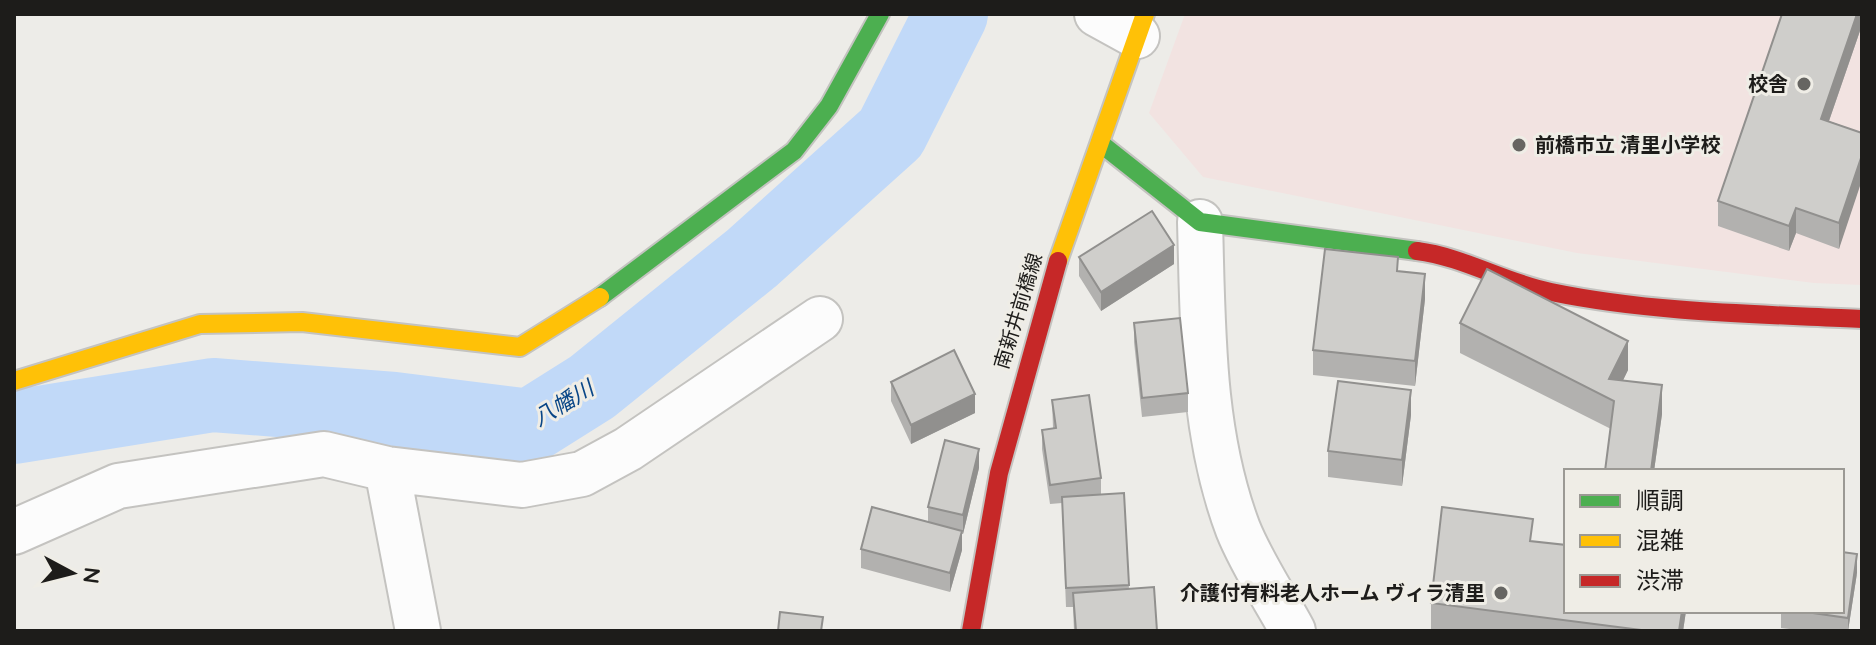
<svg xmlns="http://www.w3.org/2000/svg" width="1876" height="645" viewBox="0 0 1876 645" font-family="Quicksand,'Noto Sans JP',sans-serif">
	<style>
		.education { fill: #f2e3e1 }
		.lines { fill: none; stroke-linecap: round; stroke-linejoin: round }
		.river { stroke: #c1d9f8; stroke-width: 74 }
		.street-casing { stroke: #c4c3c0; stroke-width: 48 }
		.fast-casing { stroke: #c4c3c0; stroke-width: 22 }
		.slow-casing { stroke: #c4c3c0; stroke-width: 22 }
		.jam-casing { stroke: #c4c3c0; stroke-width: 22 }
		.street { stroke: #fcfcfc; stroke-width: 44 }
		.fast { stroke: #4caf50; stroke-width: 18 }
		.slow { stroke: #ffc107; stroke-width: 18 }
		.jam { stroke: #c62828; stroke-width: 18 }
		.wall { fill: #b2b1af }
		.shaded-wall { fill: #91908e }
		.building { fill: #cfcecb; stroke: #91908e; stroke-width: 2 }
		.poi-dot { fill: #666562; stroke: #efede6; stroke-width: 3 }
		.labels { text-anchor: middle; stroke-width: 6; stroke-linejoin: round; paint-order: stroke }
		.poi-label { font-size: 20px; font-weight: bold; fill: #1d1c1a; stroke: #efede6; text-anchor: end }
		.street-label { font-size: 20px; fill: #1d1c1a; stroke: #efede6 }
		.water-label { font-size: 22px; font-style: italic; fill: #094687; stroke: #efede6 }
	</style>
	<rect width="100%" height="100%" fill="#edece8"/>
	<path class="education" d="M1185,14H1862V285L1814,283L1577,253L1203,177L1149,113Z"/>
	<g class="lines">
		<path class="river" d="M14,427L213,395L394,409L530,426L592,387L752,258L891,133L951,14"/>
		<defs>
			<path id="street" d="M1097,14L1137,36
				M1200,222C1203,325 1201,431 1238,529C1252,564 1275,598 1293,631
				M387,469L418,631
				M14,532L118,486L324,454L387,469L522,485L582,474L628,449L820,319"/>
			<path id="fast" d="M1100,143L1200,222L1417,251
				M600,297L794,151L829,106L880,14"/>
			<path id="slow" d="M1058,261L1145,14
				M14,381L200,324L302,322L520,347L600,297"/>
			<path id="jam" d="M1417,251C1464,257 1505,283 1551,292C1653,313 1758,314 1862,319
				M971,631L999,473L1058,261"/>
		</defs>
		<use href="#street" class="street-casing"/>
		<use href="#fast" class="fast-casing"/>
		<use href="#slow" class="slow-casing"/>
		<use href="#jam" class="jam-casing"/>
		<use href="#street" class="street"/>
		<use href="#fast" class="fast"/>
		<use href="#slow" class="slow"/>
		<use href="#jam" class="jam"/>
	</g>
	<path class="wall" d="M1862,14V25L1829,121L1862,133L1839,249L1796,233L1789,251L1718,226V201Z
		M1079,257L1174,264L1101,311L1079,276Z
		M1398,271L1425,299L1415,386L1313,375V350Z
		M1134,323L1188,393V412L1142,417L1134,342Z
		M1460,323L1628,370L1623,380L1662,414L1654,471H1605L1611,429L1460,353Z
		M891,382L975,413L911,444L891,401Z
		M1052,400L1101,478V495L1124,493L1129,589L1157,631H1074L1073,607H1066L1062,503L1050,504L1042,449V430L1053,428Z
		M1411,415L1402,486L1328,477V451Z
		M979,468L963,534H962V550L950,592L861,568V549L928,522V507Z
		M1533,541L1566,611H1686L1683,631H1431V603Z
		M1857,573L1848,631H1806L1781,628V611H1842Z"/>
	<path class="shaded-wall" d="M1857,14H1862V25L1821,144V119Z
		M1862,155V180L1839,249V223Z
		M1796,208V233L1789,251V226Z
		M1174,245V264L1101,311V292Z
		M1425,274V299L1415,386V361Z
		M1628,341V370L1613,401L1609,379Z
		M1662,385V414L1654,471H1651Z
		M1411,390V415L1402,486V460Z
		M975,394V413L911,444V425Z
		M979,449V468L963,534V515Z
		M962,531V550L950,592V573Z
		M1857,554V573L1848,631V618Z
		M1682,611H1686L1683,631H1679Z"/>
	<path class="building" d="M1782,14H1857L1821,119L1862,133V155L1839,223L1796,208L1789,226L1718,201Z
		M1152,211L1174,245L1101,292L1079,257Z
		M1325,249L1398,257L1397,271L1425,274L1415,361L1313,350Z
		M1487,269L1628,341L1609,379L1662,385L1651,471H1605L1614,401L1460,323Z
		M1180,318L1188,393L1142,398L1134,323Z
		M954,350L975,394L911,425L891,382Z
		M1338,381L1411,390L1402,460L1328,451Z
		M1089,395L1101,478L1050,485L1042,430L1056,428L1052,400Z
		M945,440L979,449L963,515L928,507Z
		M1124,493L1129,585L1066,588L1062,497Z
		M872,507L962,531L950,573L861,549Z
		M1442,507L1533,519L1530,541L1566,545V611H1682L1679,631H1649L1431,603Z
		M1842,552L1857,554L1848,618L1799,611H1842Z
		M1154,587L1157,631H1076L1073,593Z
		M780,612L823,617L821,631H778Z"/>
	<g class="poi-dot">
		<circle cx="1804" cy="84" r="8"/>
		<circle cx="1519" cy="145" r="8"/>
		<circle cx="1501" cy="593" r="8"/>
	</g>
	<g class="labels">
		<g class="poi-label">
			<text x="1788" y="91">校舎</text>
			<text x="1535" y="152" text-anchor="start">前橋市立 清里小学校</text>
			<text x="1485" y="600">介護付有料老人ホーム ヴィラ清里</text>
		</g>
		<g class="street-label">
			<text transform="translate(1018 311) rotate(-73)" y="7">南新井前橋線</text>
		</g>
		<g class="water-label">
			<text transform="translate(563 403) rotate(-31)" y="8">八幡川</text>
		</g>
	</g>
	<rect width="1876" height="645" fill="none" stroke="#1d1c1a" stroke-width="32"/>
	<rect x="1564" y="469" width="280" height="144" fill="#efede6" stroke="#9b9994" stroke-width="2"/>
	<rect x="1580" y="495" width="40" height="12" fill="#4caf50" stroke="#9b9994" stroke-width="2"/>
	<text x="1636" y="509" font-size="24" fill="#1d1c1a">順調</text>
	<rect x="1580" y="535" width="40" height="12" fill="#ffc107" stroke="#9b9994" stroke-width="2"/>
	<text x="1636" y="549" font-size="24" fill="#1d1c1a">混雑</text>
	<rect x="1580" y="575" width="40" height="12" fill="#c62828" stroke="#9b9994" stroke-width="2"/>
	<text x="1636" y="589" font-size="24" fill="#1d1c1a">渋滞</text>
	<g transform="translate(72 573) rotate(97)" stroke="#efede6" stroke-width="6" paint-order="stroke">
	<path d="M0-6L14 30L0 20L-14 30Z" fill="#1d1c1a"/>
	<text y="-12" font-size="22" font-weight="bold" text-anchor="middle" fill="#1d1c1a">N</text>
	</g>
</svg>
